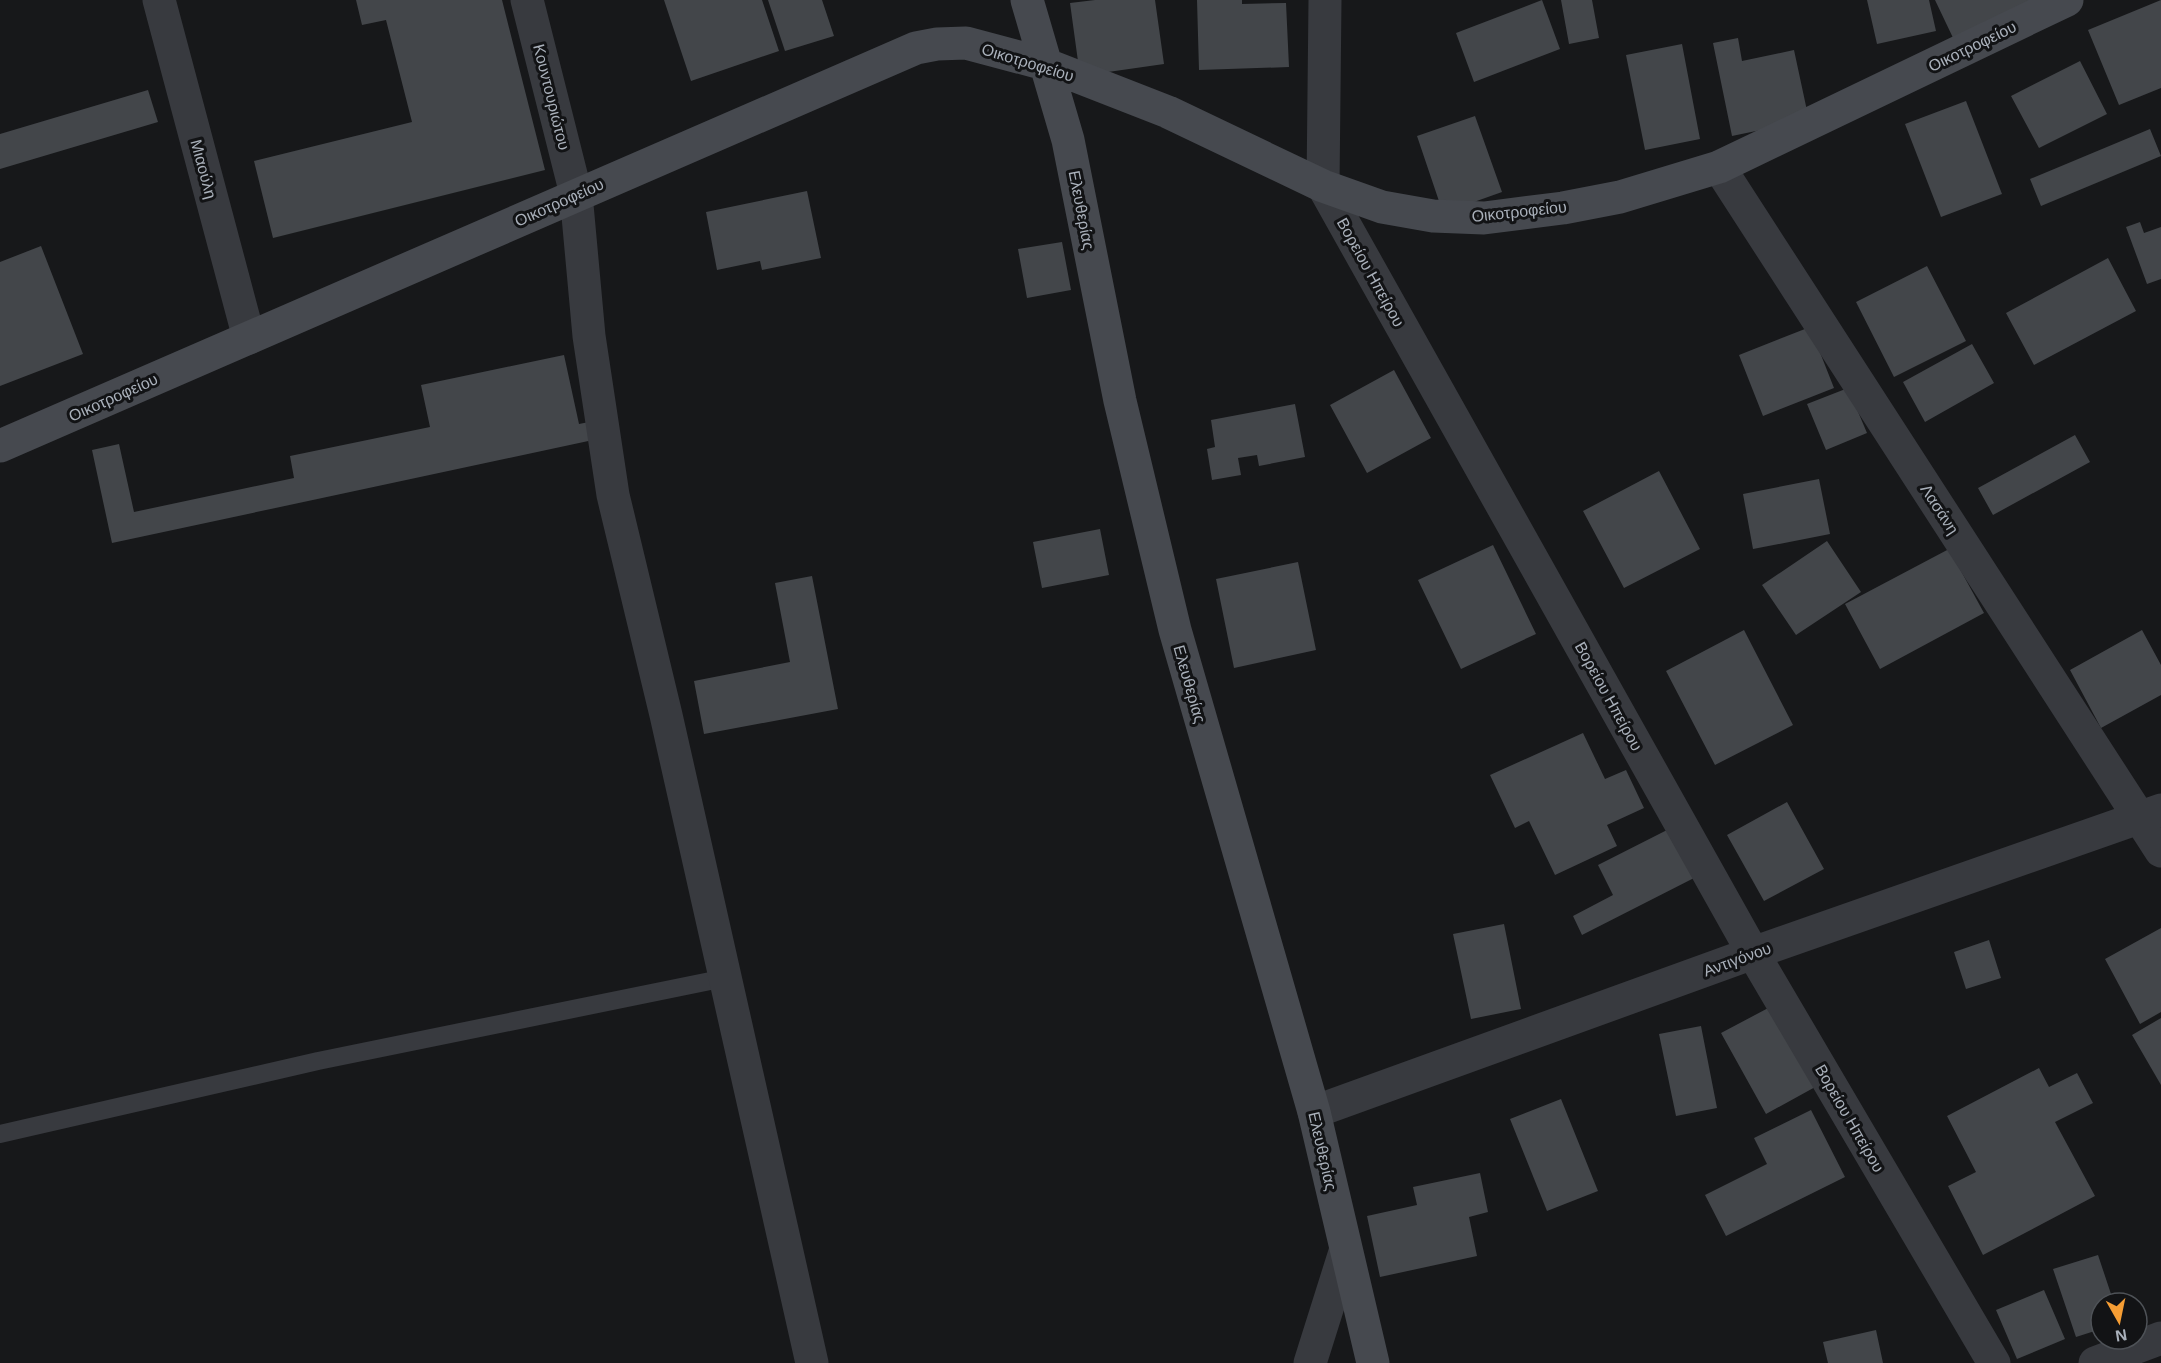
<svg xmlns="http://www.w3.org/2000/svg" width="2161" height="1363" viewBox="0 0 2161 1363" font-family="Helvetica,sans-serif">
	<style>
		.building { fill: #43464a }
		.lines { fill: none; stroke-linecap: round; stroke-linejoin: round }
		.lane { stroke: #383a3f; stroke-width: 18 }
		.street { stroke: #383a3f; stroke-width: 33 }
		.secondary { stroke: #46494f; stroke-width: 33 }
		.labels { text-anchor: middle; stroke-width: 6; stroke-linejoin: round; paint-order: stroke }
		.street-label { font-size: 16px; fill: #a9b0ba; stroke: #121315 }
	</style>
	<rect width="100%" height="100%" fill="#17181a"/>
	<path class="building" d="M356,0H502L545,170L273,238L254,161L412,122L386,20L362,25Z
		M664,0H762L779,51L691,81Z
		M768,0H822L834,36L785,51Z
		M1095,0H1155L1164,64L1080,76L1070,3Z
		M1197,0H1242V4L1286,3L1289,67L1199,70Z
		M1542,0L1560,49L1474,82L1456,33Z
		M1561,0H1592L1599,38L1569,44Z
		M1867,0H1929L1936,31L1877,44Z
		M1935,0H2031L1955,42Z
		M2161,0V88L2119,105L2088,30Z
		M1738,38L1742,61L1794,50L1809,120L1732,136L1713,43Z
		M1682,44L1700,139L1645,150L1626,55Z
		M2080,61L2107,114L2039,148L2011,96Z
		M148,90L158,122L0,169V134Z
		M1966,101L2002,194L1941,217L1905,124Z
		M1475,116L1502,192L1443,213L1417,136Z
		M2150,129L2161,156L2041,206L2030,179Z
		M807,191L821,258L762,270L760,261L717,270L706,212Z
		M2140,222L2144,233L2161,227V279L2147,284L2126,227Z
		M1062,242L1071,290L1027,298L1018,249Z
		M41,246L83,354L0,386V262Z
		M2108,258L2136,311L2034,365L2006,313Z
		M1927,266L1966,341L1894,377L1856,302Z
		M1810,327L1834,388L1763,416L1739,355Z
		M1972,344L1994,383L1925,422L1903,382Z
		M564,355L579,424L589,422L593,440L112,543L92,450L119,444L134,512L294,478L290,456L430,427L421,385Z
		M1394,370L1431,438L1367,473L1330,405Z
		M1848,388L1867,433L1826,450L1807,404Z
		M1295,404L1305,457L1259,466L1257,455L1238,458L1241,475L1212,480L1207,449L1215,447L1211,420Z
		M2075,435L2090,462L1993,515L1978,488Z
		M1659,471L1700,549L1624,588L1583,511Z
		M1819,479L1830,534L1753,549L1743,494Z
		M1100,529L1109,575L1042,588L1033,542Z
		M1827,541L1861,592L1796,635L1762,585Z
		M1493,545L1536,634L1461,669L1418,580Z
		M1949,549L1984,613L1880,669L1845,604Z
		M1298,562L1316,650L1234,668L1216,579Z
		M812,576L838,709L704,734L694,681L790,662L775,583Z
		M1744,630L1793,725L1715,765L1666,671Z
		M2142,630L2161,665V695L2101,728L2070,670Z
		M1583,733L1605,779L1626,770L1644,808L1607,825L1617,846L1555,875L1529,821L1515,828L1490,775Z
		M1787,802L1824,869L1764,901L1727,835Z
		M1669,829L1694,878L1582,935L1573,916L1613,895L1598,865Z
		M1504,924L1521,1009L1471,1019L1453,934Z
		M2161,928V1012L2140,1024L2105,959Z
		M1989,940L2001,978L1966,989L1954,952Z
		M1772,1006L1817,1086L1766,1114L1721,1033Z
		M2161,1018V1085L2132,1035Z
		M1701,1026L1717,1108L1676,1116L1659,1034Z
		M2039,1068L2049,1087L2077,1073L2093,1103L2055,1122L2095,1196L1983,1255L1948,1186L1976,1172L1947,1116Z
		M1561,1099L1598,1191L1547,1211L1510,1119Z
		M1811,1110L1845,1177L1726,1236L1705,1195L1767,1164L1754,1138Z
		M1480,1173L1488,1212L1469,1217L1477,1256L1380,1277L1367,1216L1417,1205L1413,1187Z
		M2098,1255L2114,1303H2101V1329L2076,1337L2053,1269Z
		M2044,1290L2065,1339L2017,1359L1996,1310Z
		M1876,1330L1883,1363H1828L1823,1342Z"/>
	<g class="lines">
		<path class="lane" d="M0,1134L318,1061L725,978"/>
		<path class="street" d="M159,0L249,338
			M527,0L576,194L589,336L613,495L666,715L812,1363
			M1325,0L1323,186L1753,953L1994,1363
			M1719,167L2161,851
			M1314,1112L1753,953L2161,810
			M1310,1363L1345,1252
			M2095,1363L2161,1338"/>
		<path class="secondary" d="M1027,0L1068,140L1120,401L1175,630L1314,1112L1373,1363
			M0,446L916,48L937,44L966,43L1045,64L1168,112L1323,186L1382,207L1433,216L1484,218L1563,208L1620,197L1719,167L2067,0"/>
	</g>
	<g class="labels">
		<g class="street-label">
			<text transform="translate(1972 46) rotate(-26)" y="6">Οικοτροφείου</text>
			<text transform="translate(1028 62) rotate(17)" y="6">Οικοτροφείου</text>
			<text transform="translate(552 97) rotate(76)" y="6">Κουντουριώτου</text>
			<text transform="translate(204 169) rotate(75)" y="6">Μιαούλη</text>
			<text transform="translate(559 202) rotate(-24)" y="6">Οικοτροφείου</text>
			<text transform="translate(1082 210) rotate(79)" y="6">Ελευθερίας</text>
			<text transform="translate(1519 211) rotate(-6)" y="6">Οικοτροφείου</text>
			<text transform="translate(1371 272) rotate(61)" y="6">Βορείου Ηπείρου</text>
			<text transform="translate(113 397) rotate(-24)" y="6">Οικοτροφείου</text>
			<text transform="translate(1940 509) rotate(57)" y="6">Λασάνη</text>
			<text transform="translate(1190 684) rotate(74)" y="6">Ελευθερίας</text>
			<text transform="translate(1609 696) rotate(61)" y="6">Βορείου Ηπείρου</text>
			<text transform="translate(1737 959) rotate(-20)" y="6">Αντιγόνου</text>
			<text transform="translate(1850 1118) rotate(60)" y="6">Βορείου Ηπείρου</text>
			<text transform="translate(1323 1151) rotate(77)" y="6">Ελευθερίας</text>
		</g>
	</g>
	<g transform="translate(2119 1321) rotate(171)"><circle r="28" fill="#121315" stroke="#4e5257" stroke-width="1.5"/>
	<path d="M0-4.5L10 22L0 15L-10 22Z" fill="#f59d34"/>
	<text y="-9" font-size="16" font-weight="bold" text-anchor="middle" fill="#a9b0ba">N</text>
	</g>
</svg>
